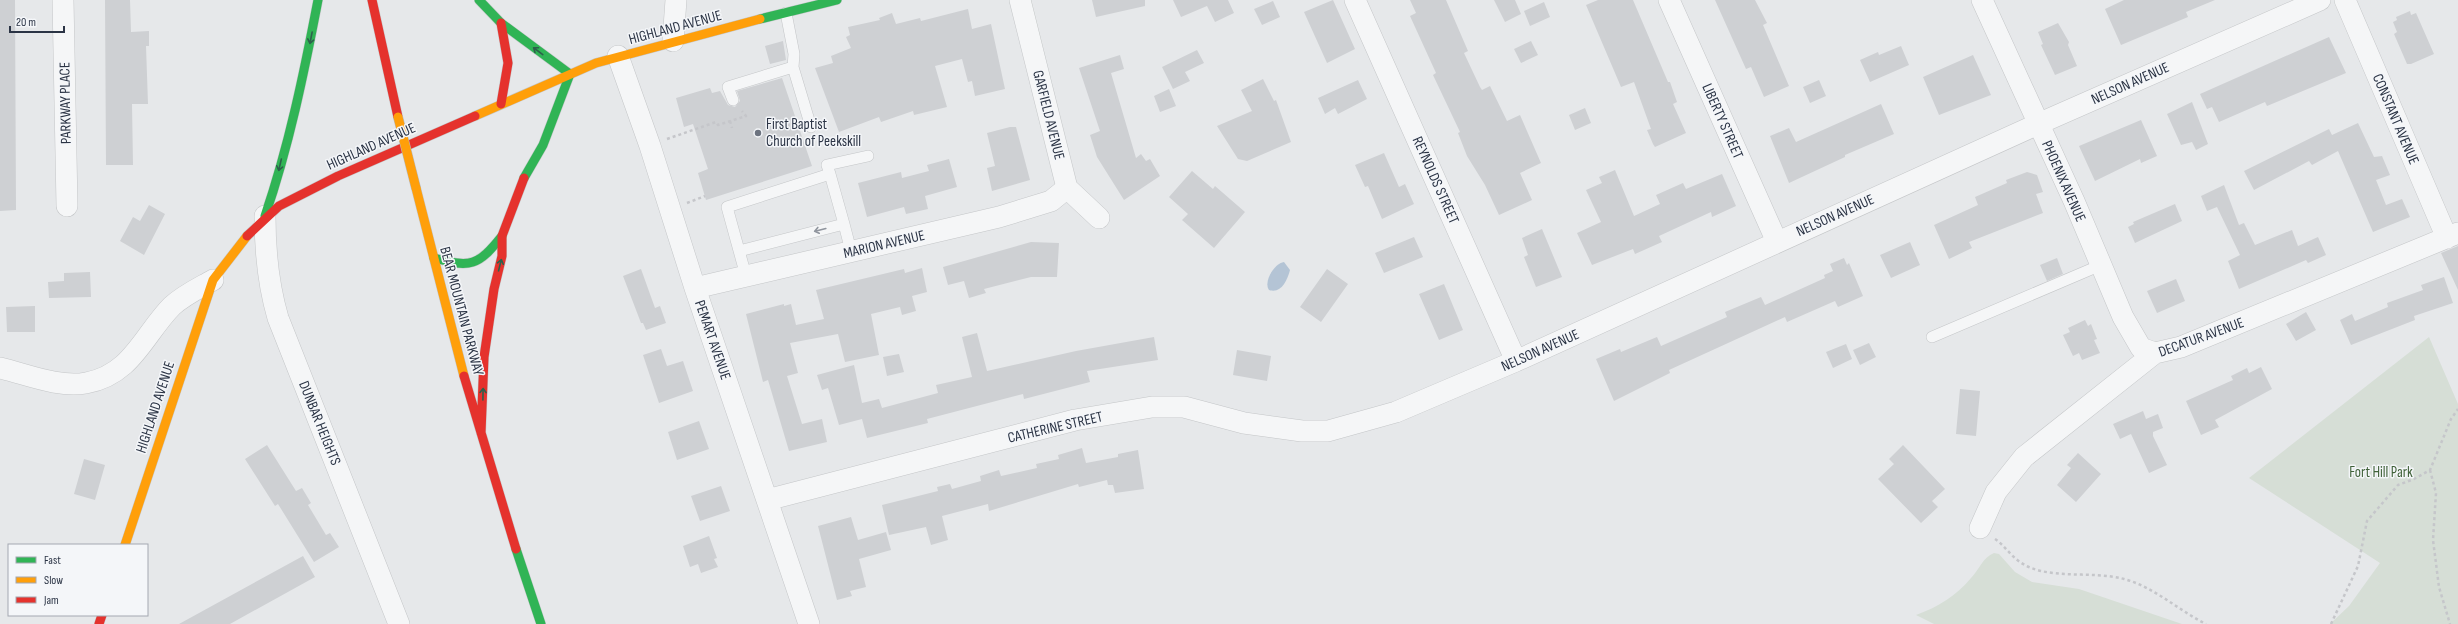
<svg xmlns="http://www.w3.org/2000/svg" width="2458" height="624" viewBox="0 0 2458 624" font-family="'Sofia Sans Condensed',sans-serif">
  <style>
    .green { fill: #d6ded6 }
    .water { fill: #b4c4d5 }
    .building { fill: #ced0d3 }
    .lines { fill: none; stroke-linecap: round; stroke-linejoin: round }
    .lane-casing { stroke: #c4c6c8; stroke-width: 12 }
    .street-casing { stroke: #c4c6c8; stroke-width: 22 }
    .fast-casing { stroke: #c4c6c8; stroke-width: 10 }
    .slow-casing { stroke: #c4c6c8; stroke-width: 10 }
    .jam-casing { stroke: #c4c6c8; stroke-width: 10 }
    .path { stroke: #c5c6ca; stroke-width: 2.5; stroke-dasharray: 3 3; stroke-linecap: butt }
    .lane { stroke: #f5f6f7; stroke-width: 11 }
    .street { stroke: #f5f6f7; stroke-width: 21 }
    .fast { stroke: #30b455; stroke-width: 9 }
    .slow { stroke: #ff9f0a; stroke-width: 9 }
    .jam { stroke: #e5322d; stroke-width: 9 }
    .slow-bridge-casing { stroke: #b8bbbf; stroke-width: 10; stroke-linecap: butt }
    .slow-bridge { stroke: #ff9f0a; stroke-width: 9 }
    .oneway { stroke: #2d614b }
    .oneway2 { stroke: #90959e }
    .poi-dot { fill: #6c737f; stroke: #f4f6f9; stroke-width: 1.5 }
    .labels { text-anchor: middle; stroke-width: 3; stroke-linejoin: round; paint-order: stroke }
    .street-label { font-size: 15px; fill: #2b3445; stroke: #f4f6f9 }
    .poi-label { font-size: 15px; fill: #2b3445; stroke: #f4f6f9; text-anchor: start }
    .park-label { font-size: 15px; fill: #3f6138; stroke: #f4f6f9 }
  </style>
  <rect width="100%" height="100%" fill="#e6e8ea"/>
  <!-- green -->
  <path class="green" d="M2429,337L2458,404V624H2330L2349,606L2380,563L2249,478Z
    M1994,553L1999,554L2015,572L2032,582L2079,589L2182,624H1934L1916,615C1938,607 1956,596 1971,578C1979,570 1983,557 1994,553Z"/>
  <!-- water -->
  <path class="water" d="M1284,262L1290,270C1287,281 1281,294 1269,290C1263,281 1275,263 1284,262Z"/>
  <!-- building -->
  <path class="building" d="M0,0H15L16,210L0,211Z
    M105,0H130L131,32L149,31V46H146L148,104H132L133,165H106Z
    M1092,0H1145V6L1096,17Z
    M1173,0H1228L1234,13L1215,22L1207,6L1181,17Z
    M1333,0L1355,49L1327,63L1304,12Z
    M1410,0H1446L1468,51L1464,53L1480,87L1482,90L1490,86L1507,121L1520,115L1541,163L1520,173L1532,200L1499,215L1485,185L1467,156L1458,133L1460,132L1433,75L1436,73L1410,16L1416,13Z
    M1494,0H1515L1521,14L1505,22Z
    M1598,0H1633L1668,82H1670L1677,102L1673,104L1686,133L1655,147L1653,144L1647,130L1651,129L1634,82L1621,87L1586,5Z
    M1715,0H1755L1767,23L1763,25L1789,86L1764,97L1751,67L1746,69Z
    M2124,0H2215L2186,12L2188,17L2121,45L2105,9Z
    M1273,1L1280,17L1262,25L1254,9Z
    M1544,2L1550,17L1530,26L1524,11Z
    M968,9L972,29L991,24L1005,89L975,96L972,81L968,82L962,59L935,66L947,107L914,115L913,111L881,122L879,117L839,132L815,68L833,63L831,56L851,48L846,37L850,35L848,27L880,20L879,18L892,13L896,24L920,18L921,21Z
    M2410,11L2411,15L2416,13L2434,54L2411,64H2407L2394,34L2397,32L2393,22L2397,20L2396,17Z
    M2058,23L2069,42L2068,45L2077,66L2055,75L2041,45L2043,44L2038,32Z
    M2329,37L2346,73L2267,106L2265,102L2219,122L2212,107L2207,109L2200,94Z
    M783,41L786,60L770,64L765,46Z
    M1531,41L1538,55L1521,63L1514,49Z
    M1901,46L1909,65L1870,82L1860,60L1878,52L1879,55Z
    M1197,50L1204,63L1185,72L1190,81L1173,89L1162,67Z
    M1120,55L1124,69L1111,73L1136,158L1141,154L1146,161L1150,159L1160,176L1124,200L1097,157L1090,135L1100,131L1079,68Z
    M1973,55L1991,95L1939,115L1923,77Z
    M782,78L812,166L706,200L698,173L708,169L693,124L684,127L676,98L710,88L712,93L720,91L728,105L735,107L740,101L737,91Z
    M1263,79L1274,101L1276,100L1291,142L1247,161L1238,159L1217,126L1252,111L1241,90Z
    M1358,80L1367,99L1338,114L1335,108L1325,114L1318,98Z
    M1819,80L1826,96L1810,103L1803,87Z
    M1169,89L1176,106L1160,112L1154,96Z
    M2192,102L2208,144L2196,150L2192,142L2181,145L2167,114Z
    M1881,104L1894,134L1845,155V157L1789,183L1770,136L1789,128L1796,142Z
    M1585,108L1591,123L1575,130L1569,115Z
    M2141,120L2157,156L2141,163L2140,159L2095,181L2079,146Z
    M2358,123L2374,157L2382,156L2390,175L2376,180L2386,205L2402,199L2410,217L2373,232L2338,151L2312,165L2309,161L2254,190L2244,171L2329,129L2332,135Z
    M1010,127H1016L1030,180L992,191L987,168L995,166L987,133Z
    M1384,153L1399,187L1405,184L1414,204L1382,219L1368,186L1365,187L1355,165Z
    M949,159L957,187L925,196L928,209L906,214L904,207L867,217L858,183L901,172L902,178L929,171L927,165Z
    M1615,170L1634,216L1660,204L1656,195L1683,183L1686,189L1722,174L1736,206L1712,217L1711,212L1659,236L1662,242L1635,254L1633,249L1592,265L1577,233L1601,222L1586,190L1602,183L1599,177Z
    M1192,171L1213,189L1215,186L1245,212L1214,248L1182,220L1188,214L1169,197Z
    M2027,172L2037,175L2043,192L2036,194L2043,213L1969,242L1972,248L1949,259L1934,225L1978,205L1975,197L2007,183L2006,180Z
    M2224,185L2239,225L2244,223L2255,245L2292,230L2298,246L2318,237L2326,255L2308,263L2306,260L2239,289L2228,261L2240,255L2217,207L2207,211L2201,196Z
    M2175,204L2182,221L2135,243L2128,227L2134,224L2133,222Z
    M149,205L165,214L144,255L120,241L133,217L140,221Z
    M1542,229L1562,277L1536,287L1524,257L1528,255L1522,238Z
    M1414,237L1423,257L1384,273L1375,253Z
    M1031,242L1059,243L1057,277H1031L984,289L986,293L969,298L964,281L948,285L943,267Z
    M1910,242L1920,265L1891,278L1880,255Z
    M2458,246V290L2441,253Z
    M1844,258L1847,265L1849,263L1863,296L1838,307L1835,301L1787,322L1785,317L1669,370L1670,373L1614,401L1596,359L1620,349L1621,352L1657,337L1661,346L1727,317L1725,312L1761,297L1765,305L1825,278L1824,275L1833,271L1830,264Z
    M2057,258L2063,274L2047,281L2040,265Z
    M922,268L927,292L912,296L916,311L902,315L900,307L871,314L879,355L845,362L838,334L790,343L798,373L787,376L802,424L822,419L827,442L789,451L768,380L763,382L746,314L784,304V306L791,304L796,325L824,319L816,290L904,269L905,273Z
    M641,269L655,308L660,306L666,323L646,330L643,323H641L623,276Z
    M1327,269L1348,284L1321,322L1300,307Z
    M90,272L91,297L49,298L48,282L64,281V273Z
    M2444,277L2453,303L2414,316L2415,320L2351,345L2340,320L2352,314L2355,321L2388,307L2387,303L2423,290L2421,285Z
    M2176,279L2185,301L2157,313L2147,291Z
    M1444,284L1463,330L1439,340L1419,294Z
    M35,306V332H7L6,307Z
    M2306,312L2316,330L2296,341L2286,324Z
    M2085,320L2088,326L2091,324L2097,339L2094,340L2100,353L2082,360L2079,353L2073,356L2063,335L2070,332L2068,328Z
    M977,333L987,371L1076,351L1154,337L1158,360L1087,371L1090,382L1024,399L1023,394L927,419L928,423L867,438L862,419L839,425L828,388L822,390L817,375L854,365L862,403L879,399L882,408L938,393L936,385L972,377L962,337Z
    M1869,343L1876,357L1860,365L1853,350Z
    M1846,344L1852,359L1833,368L1826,352Z
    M661,349L667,366L683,361L693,391L659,403L643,355Z
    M1237,350L1271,356L1267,381L1233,375Z
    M899,354L904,372L887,376L883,357Z
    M2261,367L2272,389L2215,420L2219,427L2201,435L2186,401L2233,380L2231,376L2247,368L2249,373Z
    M1960,389L1980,391L1976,436L1956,434Z
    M2143,411L2146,419L2158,414L2163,428L2153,432V436L2167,465L2149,473L2131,434L2120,439L2113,424Z
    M699,421L709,449L677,460L668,432Z
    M267,445L296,491L302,488L311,503L308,505L326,535L330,533L339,547L314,562L278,504L275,506L245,459Z
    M1903,445L1945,489L1932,501L1938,507L1921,523L1878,479L1894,464L1889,459Z
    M1082,448L1086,463L1118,457V454L1138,450L1144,489L1115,493L1113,485H1108L1107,480L1079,487L1078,484L989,511L988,504L942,516L948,540L931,545L926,527L889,535L882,505L938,491L937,487L950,484L952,489L981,481L980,476L999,470L1001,476L1037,468L1036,464L1059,459L1058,455Z
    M2078,453L2101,474L2076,502L2057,485L2071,468L2067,465Z
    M84,459L105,465L95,500L74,494Z
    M721,486L730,511L700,521L691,496Z
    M851,517L858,540L886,532L891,550L859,559L866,587L850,591L852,596L837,600L818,526Z
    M709,536L717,558L714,559L718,567L701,573L698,564L690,567L683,546Z
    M303,556L315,577L230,624H179Z"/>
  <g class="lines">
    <defs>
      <path id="lane" d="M786,13L794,54L793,67L811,127
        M733,100L728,87L793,67
        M830,174L827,165L868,156
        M739,251L844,224L851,251
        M746,276L727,207L830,174L844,224
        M1932,337L2101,265"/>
      <path id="street" d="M63,0L67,206
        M1020,0L1067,188L1099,218
        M1355,0L1516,361
        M1669,0L1777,242
        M1982,0L2074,201L2123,317L2141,348L2155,353
        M2345,0L2447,238
        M673,41L676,0
        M618,56L650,146L695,288L809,624
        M265,216C265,252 268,284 278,318L399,624
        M695,288L999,217L1051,201L1067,188
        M0,368C26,374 59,388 86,383C132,375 144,334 172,306C184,295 199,288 213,280
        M767,500L1075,420L1152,407H1184L1244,423L1302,431H1328L1396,412L1516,361L2038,124L2320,0
        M1980,528L1996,492L2024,457L2155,353L2181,347L2458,233"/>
      <path id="fast" d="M479,0L501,23L570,74L543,145L524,178
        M760,19L837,0
        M265,216C289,146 304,73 318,0
        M434,258C471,268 478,266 502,236
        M516,549L541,624"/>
      <path id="slow" d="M475,116L596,63L760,19
        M416,188L464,376
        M125,545L213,280L247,236"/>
      <path id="jam" d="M372,0L398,117
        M501,23L508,63L501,104
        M247,236L279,206L338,176L475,116
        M464,376L516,549
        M481,433L484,357L494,289L502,256V236L524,178
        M99,624L102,615"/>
    </defs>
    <!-- lane casing -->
    <use href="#lane" class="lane-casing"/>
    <!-- street casing -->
    <use href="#street" class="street-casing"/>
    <!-- fast casing -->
    <use href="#fast" class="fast-casing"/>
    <!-- slow casing -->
    <use href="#slow" class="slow-casing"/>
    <!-- jam casing -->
    <use href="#jam" class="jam-casing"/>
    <!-- path -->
    <path class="path" d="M730,121L732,128
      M667,139L716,122L718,125L746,116L742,111
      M687,203L705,196
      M2430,470L2436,493L2433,540L2439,587L2450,624
      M1995,539C2004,545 2010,555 2020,562C2047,581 2091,570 2124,579C2154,587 2178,610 2206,624
      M2331,624L2358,566L2367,521L2398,485L2414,479L2430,470L2451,419L2458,409"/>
    <!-- lane -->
    <use href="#lane" class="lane"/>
    <!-- street -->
    <use href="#street" class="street"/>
    <!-- fast -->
    <use href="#fast" class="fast"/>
    <!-- slow -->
    <use href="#slow" class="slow"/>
    <!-- jam -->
    <use href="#jam" class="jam"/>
    <defs>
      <path id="slow-bridge" d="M398,117L416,188"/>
    </defs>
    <!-- slow-bridge casing -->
    <use href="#slow-bridge" class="slow-bridge-casing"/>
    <!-- slow-bridge -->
    <use href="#slow-bridge" class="slow-bridge"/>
  </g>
  <!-- one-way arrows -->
  <defs><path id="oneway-shaft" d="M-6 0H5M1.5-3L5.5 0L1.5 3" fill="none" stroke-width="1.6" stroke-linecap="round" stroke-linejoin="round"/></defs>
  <g class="oneway">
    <use href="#oneway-shaft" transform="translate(311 38) rotate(101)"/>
    <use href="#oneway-shaft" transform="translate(538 51) rotate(-143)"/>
    <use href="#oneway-shaft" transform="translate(280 165) rotate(103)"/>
    <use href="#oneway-shaft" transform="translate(500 265) rotate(-76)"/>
    <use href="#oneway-shaft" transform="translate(483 394) rotate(-89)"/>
  </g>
  <use class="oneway2" href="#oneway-shaft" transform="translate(820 230) rotate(166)"/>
  <!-- markers -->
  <circle class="poi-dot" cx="758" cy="133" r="4"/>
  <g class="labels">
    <!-- street labels -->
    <g class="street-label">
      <text transform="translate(675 27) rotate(-15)" y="5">HIGHLAND AVENUE</text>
      <text transform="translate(2130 83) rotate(-24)" y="5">NELSON AVENUE</text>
      <text transform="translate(65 103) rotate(-91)" y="5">PARKWAY PLACE</text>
      <text transform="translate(1049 115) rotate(76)" y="5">GARFIELD AVENUE</text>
      <text transform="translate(2396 119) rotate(67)" y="5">CONSTANT AVENUE</text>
      <text transform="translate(1723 121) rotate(66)" y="5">LIBERTY STREET</text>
      <text transform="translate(371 146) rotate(-24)" y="5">HIGHLAND AVENUE</text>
      <text transform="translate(1436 180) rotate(66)" y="5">REYNOLDS STREET</text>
      <text transform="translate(2064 181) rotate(66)" y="5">PHOENIX AVENUE</text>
      <text transform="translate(1835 215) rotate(-24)" y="5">NELSON AVENUE</text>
      <text transform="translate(884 244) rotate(-13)" y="5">MARION AVENUE</text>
      <text transform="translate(462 311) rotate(75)" y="5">BEAR MOUNTAIN PARKWAY</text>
      <text transform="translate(2201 337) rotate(-20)" y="5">DECATUR AVENUE</text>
      <text transform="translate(713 340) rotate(71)" y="5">PEMART AVENUE</text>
      <text transform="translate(1540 350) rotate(-24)" y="5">NELSON AVENUE</text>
      <text transform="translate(155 407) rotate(-72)" y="5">HIGHLAND AVENUE</text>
      <text transform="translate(320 423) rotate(68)" y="5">DUNBAR HEIGHTS</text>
      <text transform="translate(1055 427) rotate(-13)" y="5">CATHERINE STREET</text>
    </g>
    <!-- poi labels -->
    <g class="poi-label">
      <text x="766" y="129">First Baptist<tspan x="766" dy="17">Church of Peekskill</tspan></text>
    </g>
    <!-- park labels -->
    <g class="park-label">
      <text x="2381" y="477">Fort Hill Park</text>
    </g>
  </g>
  <!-- legend -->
  <rect x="8" y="544" width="140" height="72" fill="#f4f6f9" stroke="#a4a8b1"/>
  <rect x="16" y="557" width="20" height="6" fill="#30b455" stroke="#a4a8b1"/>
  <text x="44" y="564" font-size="12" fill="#2b3445">Fast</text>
  <rect x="16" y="577" width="20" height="6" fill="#ff9f0a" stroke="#a4a8b1"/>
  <text x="44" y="584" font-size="12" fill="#2b3445">Slow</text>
  <rect x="16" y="597" width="20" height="6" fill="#e5322d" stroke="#a4a8b1"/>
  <text x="44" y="604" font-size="12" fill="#2b3445">Jam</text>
  <!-- scale -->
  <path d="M10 26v6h54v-6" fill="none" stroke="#2b3445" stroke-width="2"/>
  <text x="16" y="26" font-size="12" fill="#2b3445" stroke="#f4f6f9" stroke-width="3" paint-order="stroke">20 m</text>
</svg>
